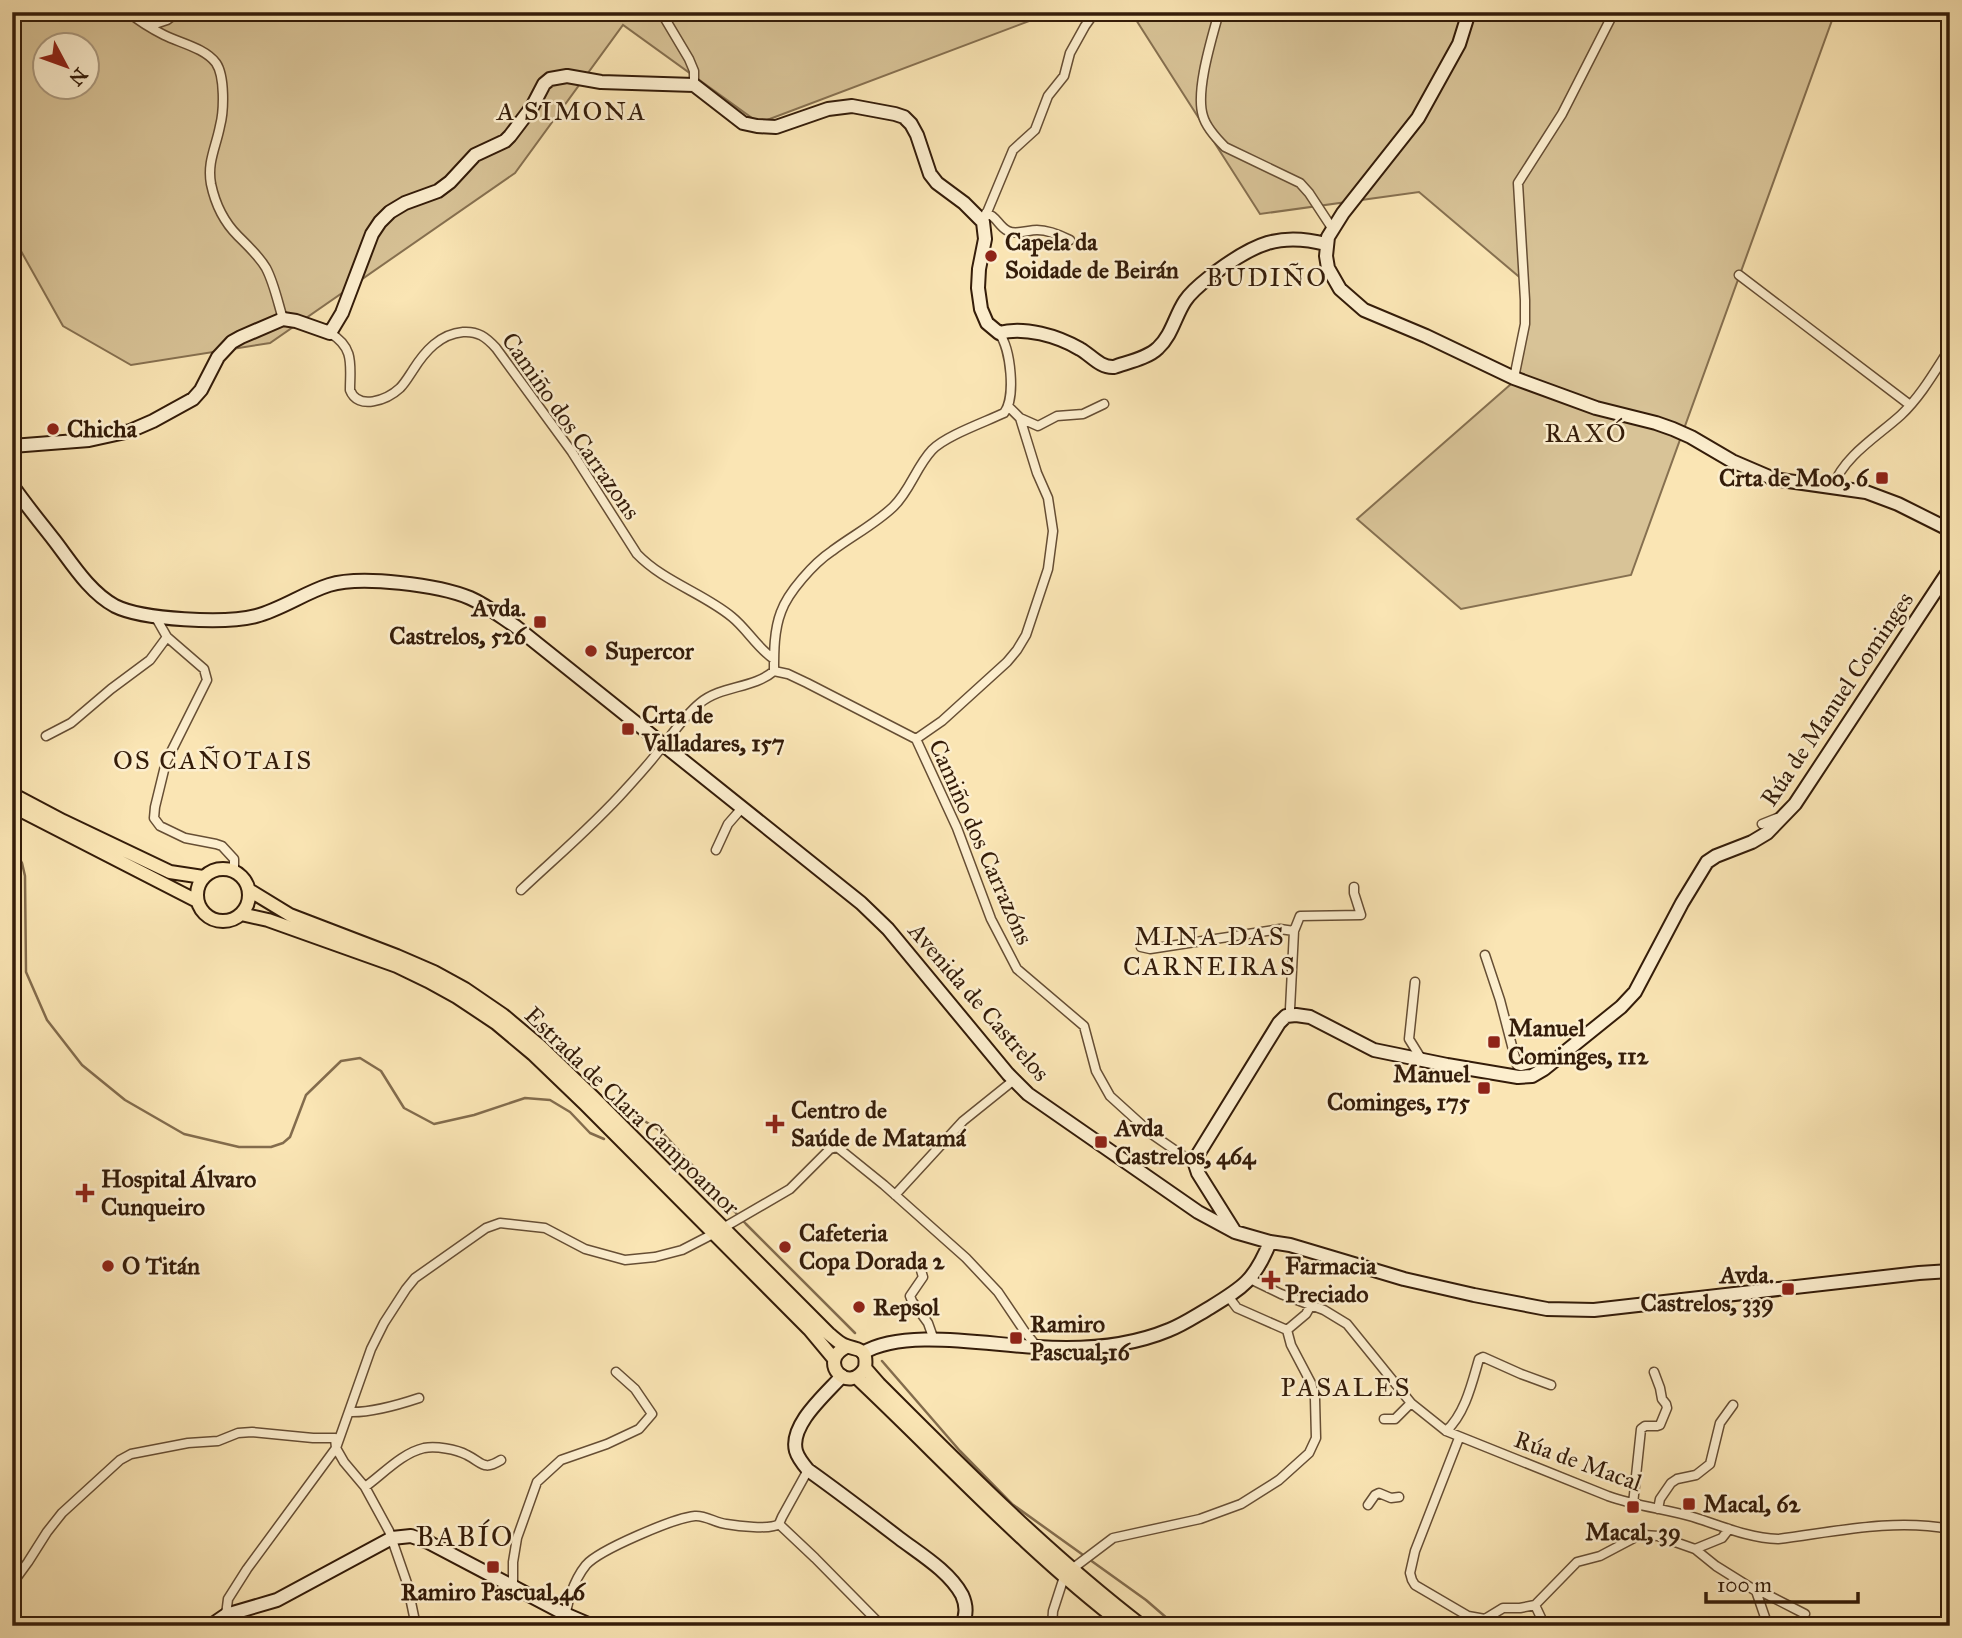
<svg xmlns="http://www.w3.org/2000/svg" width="1962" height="1638" viewBox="0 0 1962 1638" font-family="'IM FELL Great Primer',serif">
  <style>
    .green { fill: #d8c397; stroke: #867050; stroke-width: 2; fill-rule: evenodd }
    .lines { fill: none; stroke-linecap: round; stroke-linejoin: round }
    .stream { stroke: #836c4d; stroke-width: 2.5 }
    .street-casing { stroke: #664e34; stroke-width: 11 }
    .secondary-casing { stroke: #341c09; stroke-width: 16 }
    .primary-casing { stroke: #341c09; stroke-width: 16 }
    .street { stroke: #fceece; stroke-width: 8 }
    .secondary { stroke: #fceece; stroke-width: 12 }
    .primary { stroke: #fae5b4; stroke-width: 12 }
    .poi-dot { fill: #8f2418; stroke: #fceece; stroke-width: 2.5 }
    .labels { text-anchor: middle; stroke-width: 5; stroke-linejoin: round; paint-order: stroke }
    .poi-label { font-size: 24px; font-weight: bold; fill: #341c09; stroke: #fceece; text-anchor: start }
    .street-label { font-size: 24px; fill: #341c09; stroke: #fceece }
    .neighbourhood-label { font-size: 26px; letter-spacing: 2px; fill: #341c09; stroke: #fceece }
    .quarter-label { font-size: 28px; letter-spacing: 2px; fill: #341c09; stroke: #fceece }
  </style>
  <rect width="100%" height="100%" fill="#fae5b4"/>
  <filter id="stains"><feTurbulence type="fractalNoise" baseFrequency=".00286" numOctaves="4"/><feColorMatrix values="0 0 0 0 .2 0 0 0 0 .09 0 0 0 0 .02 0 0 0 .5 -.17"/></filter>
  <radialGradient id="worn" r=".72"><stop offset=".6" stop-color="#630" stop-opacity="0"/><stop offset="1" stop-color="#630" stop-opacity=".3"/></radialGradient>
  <!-- green -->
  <path class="green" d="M12,12H1053L759,123L623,25L515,173L270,343L131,365L63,326L12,235ZM46,46H88V88H46Z
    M1131,12H1835L1631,575L1461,609L1357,519L1519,377L1524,281L1419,192L1260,214Z"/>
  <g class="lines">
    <!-- stream -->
    <path class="stream" d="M12,845L22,863L25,876L26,972L47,1020L82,1065L125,1100L184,1134L239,1147H271L283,1143L290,1137L306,1095L341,1061L360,1058L381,1071L404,1108L434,1124L474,1115L525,1098L550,1100L570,1112L590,1133L604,1139
      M624,1116L635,1115L662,1132L746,1224L855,1333
      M882,1361L960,1451L1012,1504L1146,1600L1176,1626"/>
    <defs>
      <path id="street" d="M128,12C139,21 152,29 164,35C180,43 205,48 216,63C225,76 224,111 220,126C216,147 207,162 211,184C215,203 224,222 238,236C248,246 259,256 266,268C274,283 278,303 283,319
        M661,12L689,59L694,71V85
        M1219,12C1212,38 1195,91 1203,116C1206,127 1217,139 1225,147L1300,183L1309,193L1332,228
        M149,26L167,20L178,12
        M986,213C997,216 998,226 1008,231C1016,235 1028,230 1037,230C1048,230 1060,235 1070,240
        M983,222L1013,150L1035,130L1048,96L1064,76L1070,53L1085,26L1095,12
        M1739,275L1910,405
        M330,333C355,348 350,365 350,390C358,411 387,400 400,388C405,383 409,376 413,370C425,351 440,334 463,332C478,331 486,337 496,348L572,452L637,554C664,582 703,593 732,617C747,629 758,649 774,659
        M1514,378L1525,324V300L1518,183L1562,114L1614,12
        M1020,418L1038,426L1057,416L1083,414L1104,404
        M1833,486C1845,455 1878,436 1901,415C1921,396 1935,371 1950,348
        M155,616L167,637L204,669L207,680L166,762L155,807L154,818L160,826L185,838L216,844L222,846L234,859V871
        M774,671L788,674L807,683L916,739L957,828L991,919L1017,969L1084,1026L1096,1071L1110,1096L1153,1135L1195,1164
        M46,736L71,723L111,689L150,660L167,637
        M916,739L942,721L1007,662L1017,650L1026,635L1048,569L1053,531L1048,498L1037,473L1020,418L1009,407
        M1762,824L1777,818L1779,819
        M716,850L728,824L742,808
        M521,890C556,857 594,825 626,789C637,777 648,765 658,752C672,735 683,717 700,703C722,685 753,689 774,671C774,652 774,630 781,612C788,592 814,563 832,551C852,536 875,524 893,507C910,491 916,467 932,450C945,436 985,422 1004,413C1016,398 1011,349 999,333
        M1141,947L1150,949L1280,929L1294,931
        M1485,955L1500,1000L1517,1065L1521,1066L1546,1060L1550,1064
        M1415,982L1409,1039L1422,1060
        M1291,1016L1290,1009L1294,931L1300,916L1361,915L1354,893V887
        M895,1195L963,1121L1014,1080
        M723,1228L790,1189L830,1149L837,1147L884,1185L966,1258L998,1292L1025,1332L1038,1348
        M920,1267L923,1277L910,1296L912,1301L928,1323L934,1340
        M1250,1279L1281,1294L1324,1310L1347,1324L1411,1403L1446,1431L1608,1496C1636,1506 1665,1509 1693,1517C1722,1526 1748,1538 1778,1539C1834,1532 1893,1518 1950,1529
        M1287,1330L1306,1314L1311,1305
        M349,1412C371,1413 398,1405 419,1398
        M1384,1419H1395L1411,1403
        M1446,1431C1465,1414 1472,1383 1479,1359L1483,1357L1521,1374L1551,1385
        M1459,1438L1415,1551L1410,1573L1412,1580L1415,1585L1468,1616L1485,1619L1503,1608H1520L1535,1605
        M808,1470L782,1517L779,1524L815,1558L882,1626
        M365,1487C383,1474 402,1453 424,1448C436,1446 456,1449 467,1455C483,1463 483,1471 501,1460
        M1633,1504L1641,1429L1645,1426H1657L1660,1425L1667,1408L1666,1404L1662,1399L1660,1388L1654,1372
        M1368,1505L1375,1495L1379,1493L1391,1498L1399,1497
        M1658,1509L1660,1499L1671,1483L1677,1479L1696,1475L1710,1464L1720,1423L1733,1405
        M1695,1549L1722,1538L1729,1529
        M1072,1569L1113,1538L1200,1519L1241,1504L1279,1480L1309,1453L1316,1438L1315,1399L1311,1383L1291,1345L1287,1330L1237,1308L1228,1296
        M12,1584L28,1562L47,1532L62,1513L120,1460L131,1454L188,1443L218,1441L238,1433L252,1432L313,1438H335L336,1448L344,1462L365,1487L389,1531L407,1583L416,1626
        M513,1586V1562L517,1538L537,1482L561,1460L607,1444L639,1429L652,1414L635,1389L616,1372
        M1756,1591L1768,1626
        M226,1615L228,1599L247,1569L336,1448L371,1349L384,1323L406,1289L415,1278L486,1228L500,1223L545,1228L585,1249L625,1260L655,1257L682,1250L713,1234
        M12,1623L23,1626
        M564,1626C566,1605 573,1581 586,1565C599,1550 674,1518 695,1516C705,1515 716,1523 726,1524C737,1526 771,1530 779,1524
        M1052,1626L1053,1611L1064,1577
        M1547,1626L1542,1620L1535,1605L1577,1562L1600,1556L1636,1537L1644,1535L1658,1536L1695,1549L1716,1566L1756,1591L1764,1593L1805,1614"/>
      <path id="secondary" d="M1469,12L1459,44L1418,118L1343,213L1328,237L1326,256L1328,268L1340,289L1364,310L1426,336L1514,378L1596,408L1656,423L1673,429L1691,437L1732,461L1774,479L1866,492L1898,504L1950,530
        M12,446L89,440L130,431L153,421L193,399L201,390L218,357L232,342L241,337L283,319L296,321L330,333L342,313L372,234L380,222L390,212L405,203L438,191L450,182L475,155L505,141L510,136L532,107L544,84L550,79L567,76L601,82L694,85L743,123L757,126L776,127L828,109L852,106L895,114L904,117L911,124L917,135L930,174L937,183L964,203L983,222L985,239L979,269L978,288L981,309L987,323L999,333C1024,326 1058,336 1080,349C1091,355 1100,368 1114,367C1128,362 1148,358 1158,348C1172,335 1175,316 1185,301C1193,289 1205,281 1216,272C1254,244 1279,232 1326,244
        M12,485C25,504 40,522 54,540C71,562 89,592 115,606C143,620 225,624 256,616C282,609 304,593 329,585C361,575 439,585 470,598C486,605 500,616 515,626L861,903L888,929L1008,1074L1028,1094L1198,1212L1235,1232L1270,1242L1290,1245L1404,1279L1474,1295L1547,1309L1594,1310L1919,1273L1950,1271
        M1235,1232L1198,1173L1195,1164L1197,1156L1279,1023L1286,1016L1296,1015L1310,1017L1374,1050L1447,1065L1518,1077L1532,1076L1544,1069L1621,1007L1635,992L1682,903L1707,862L1716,856L1752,842L1767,833L1795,804L1950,569
        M863,1353C904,1328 988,1345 1037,1347C1080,1350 1128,1347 1169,1330C1182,1325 1194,1317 1206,1310C1242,1288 1254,1282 1270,1242
        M842,1376C826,1394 789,1425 796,1451C798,1458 803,1464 808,1470C839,1492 869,1515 899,1538C920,1554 949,1571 962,1595C967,1606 967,1616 961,1626
        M210,1626L226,1615L277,1600L392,1538L411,1536L428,1542L565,1614L593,1626"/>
      <path id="primary" d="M12,794L63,821L170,872L203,877
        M12,806L197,901
        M197 895a26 26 0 1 1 52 0a26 26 0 1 1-52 0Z
        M249,890L290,915L397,956L434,972L465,989L503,1015L540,1046L593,1097L829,1334C834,1338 839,1343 844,1345C857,1351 868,1346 865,1368C848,1396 817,1361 846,1347
        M241,914L268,920L397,966L428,981L457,997L496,1023L533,1054L585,1104L809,1329L834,1359
        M865,1368L879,1384C963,1468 1047,1553 1142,1626
        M856,1377C945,1461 1027,1551 1125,1626"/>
    </defs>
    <!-- street casing -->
    <use href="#street" class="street-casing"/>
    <!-- secondary casing -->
    <use href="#secondary" class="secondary-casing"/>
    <!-- primary casing -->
    <use href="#primary" class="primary-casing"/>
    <!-- street -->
    <use href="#street" class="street"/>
    <!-- secondary -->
    <use href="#secondary" class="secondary"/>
    <!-- primary -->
    <use href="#primary" class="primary"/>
  </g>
  <!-- markers -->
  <g class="poi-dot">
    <circle cx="991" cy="256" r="7"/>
    <circle cx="53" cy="429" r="7"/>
    <rect x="1875" y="471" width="14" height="14" rx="3.5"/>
    <rect x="533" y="615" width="14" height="14" rx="3.5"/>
    <circle cx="591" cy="651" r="7"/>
    <rect x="621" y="722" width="14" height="14" rx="3.5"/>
    <rect x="1487" y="1035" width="14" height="14" rx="3.5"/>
    <rect x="1477" y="1081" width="14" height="14" rx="3.5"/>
    <path d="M771.5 1113.5h7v7h7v7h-7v7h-7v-7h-7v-7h7z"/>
    <rect x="1094" y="1135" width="14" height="14" rx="3.5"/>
    <path d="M81.5 1182.5h7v7h7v7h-7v7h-7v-7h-7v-7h7z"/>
    <circle cx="785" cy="1247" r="7"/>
    <circle cx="108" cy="1266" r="7"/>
    <path d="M1267.5 1269.5h7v7h7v7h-7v7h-7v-7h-7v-7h7z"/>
    <rect x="1781" y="1282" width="14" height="14" rx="3.5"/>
    <circle cx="859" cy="1307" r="7"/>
    <rect x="1009" y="1331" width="14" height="14" rx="3.5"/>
    <rect x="1682" y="1497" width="14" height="14" rx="3.5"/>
    <rect x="1626" y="1500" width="14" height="14" rx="3.5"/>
    <rect x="486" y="1560" width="14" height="14" rx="3.5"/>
  </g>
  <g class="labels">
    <!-- poi labels -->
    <g class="poi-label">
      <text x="1005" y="250">Capela da<tspan x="1005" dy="28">Soidade de Beirán</tspan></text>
      <text x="67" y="437">Chicha</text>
      <text x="1868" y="486" text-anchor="end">Crta de Moo, 6</text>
      <text x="526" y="616" text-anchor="end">Avda.<tspan x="526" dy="28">Castrelos, 526</tspan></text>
      <text x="605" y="659">Supercor</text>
      <text x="642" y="723">Crta de<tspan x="642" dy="28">Valladares, 157</tspan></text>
      <text x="1508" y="1036">Manuel<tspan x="1508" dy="28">Cominges, 112</tspan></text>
      <text x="1470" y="1082" text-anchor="end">Manuel<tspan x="1470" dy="28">Cominges, 175</tspan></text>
      <text x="791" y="1118">Centro de<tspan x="791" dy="28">Saúde de Matamá</tspan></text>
      <text x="1115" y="1136">Avda<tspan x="1115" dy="28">Castrelos, 464</tspan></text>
      <text x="101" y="1187">Hospital Álvaro<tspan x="101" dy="28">Cunqueiro</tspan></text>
      <text x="799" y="1241">Cafeteria<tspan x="799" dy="28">Copa Dorada 2</tspan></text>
      <text x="122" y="1274">O Titán</text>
      <text x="1285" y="1274">Farmacia<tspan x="1285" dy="28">Preciado</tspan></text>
      <text x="1774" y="1283" text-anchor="end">Avda.<tspan x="1774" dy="28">Castrelos, 339</tspan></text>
      <text x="873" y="1315">Repsol</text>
      <text x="1030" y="1332">Ramiro<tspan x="1030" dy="28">Pascual,16</tspan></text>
      <text x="1703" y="1512">Macal, 62</text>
      <text x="1633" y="1540" text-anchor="middle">Macal, 39</text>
      <text x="493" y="1600" text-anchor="middle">Ramiro Pascual,46</text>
    </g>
    <!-- street labels -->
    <g class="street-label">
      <text transform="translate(571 426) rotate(55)" y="8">Camiño dos Carrazons</text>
      <text transform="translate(1837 699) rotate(-56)" y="8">Rúa de Manuel Cominges</text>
      <text transform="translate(981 842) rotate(66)" y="8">Camiño dos Carrazóns</text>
      <text transform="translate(979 1002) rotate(49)" y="8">Avenida de Castrelos</text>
      <text transform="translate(632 1111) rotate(44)" y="8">Estrada de Clara Campoamor</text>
      <text transform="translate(1578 1461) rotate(20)" y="8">Rúa de Macal</text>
    </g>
    <!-- neighbourhood labels -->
    <g class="neighbourhood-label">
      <text x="572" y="120">A SIMONA</text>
      <text x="1267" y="286">BUDIÑO</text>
      <text x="1586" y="442">RAXÓ</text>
      <text x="213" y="769">OS CAÑOTAIS</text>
      <text x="1210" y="945">MINA DAS<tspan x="1210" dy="30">CARNEIRAS</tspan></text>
      <text x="1346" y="1396">PASALES</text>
    </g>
    <!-- quarter labels -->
    <g class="quarter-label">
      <text x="465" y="1546">BABÍO</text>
    </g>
  </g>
  <!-- margin -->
  <rect width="1962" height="1638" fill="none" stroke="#fae5b4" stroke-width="42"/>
  <rect x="14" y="14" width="1934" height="1610" fill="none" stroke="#341c09" stroke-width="3.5"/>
  <rect x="21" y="21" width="1920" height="1596" fill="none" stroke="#341c09" stroke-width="2"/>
  <!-- north arrow -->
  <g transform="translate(66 66) rotate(131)"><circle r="33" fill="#fceece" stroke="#ac9a7f" stroke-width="2"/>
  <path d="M0-5L12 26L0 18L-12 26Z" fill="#8f2418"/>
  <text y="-10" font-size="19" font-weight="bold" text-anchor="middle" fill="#341c09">N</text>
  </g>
  <!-- scale -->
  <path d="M1706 1592v10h152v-10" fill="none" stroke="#341c09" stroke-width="3.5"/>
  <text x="1717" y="1592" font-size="21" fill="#341c09" stroke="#fceece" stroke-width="5" paint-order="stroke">100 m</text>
  <rect width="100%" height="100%" filter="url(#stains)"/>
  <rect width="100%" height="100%" fill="url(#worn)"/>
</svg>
